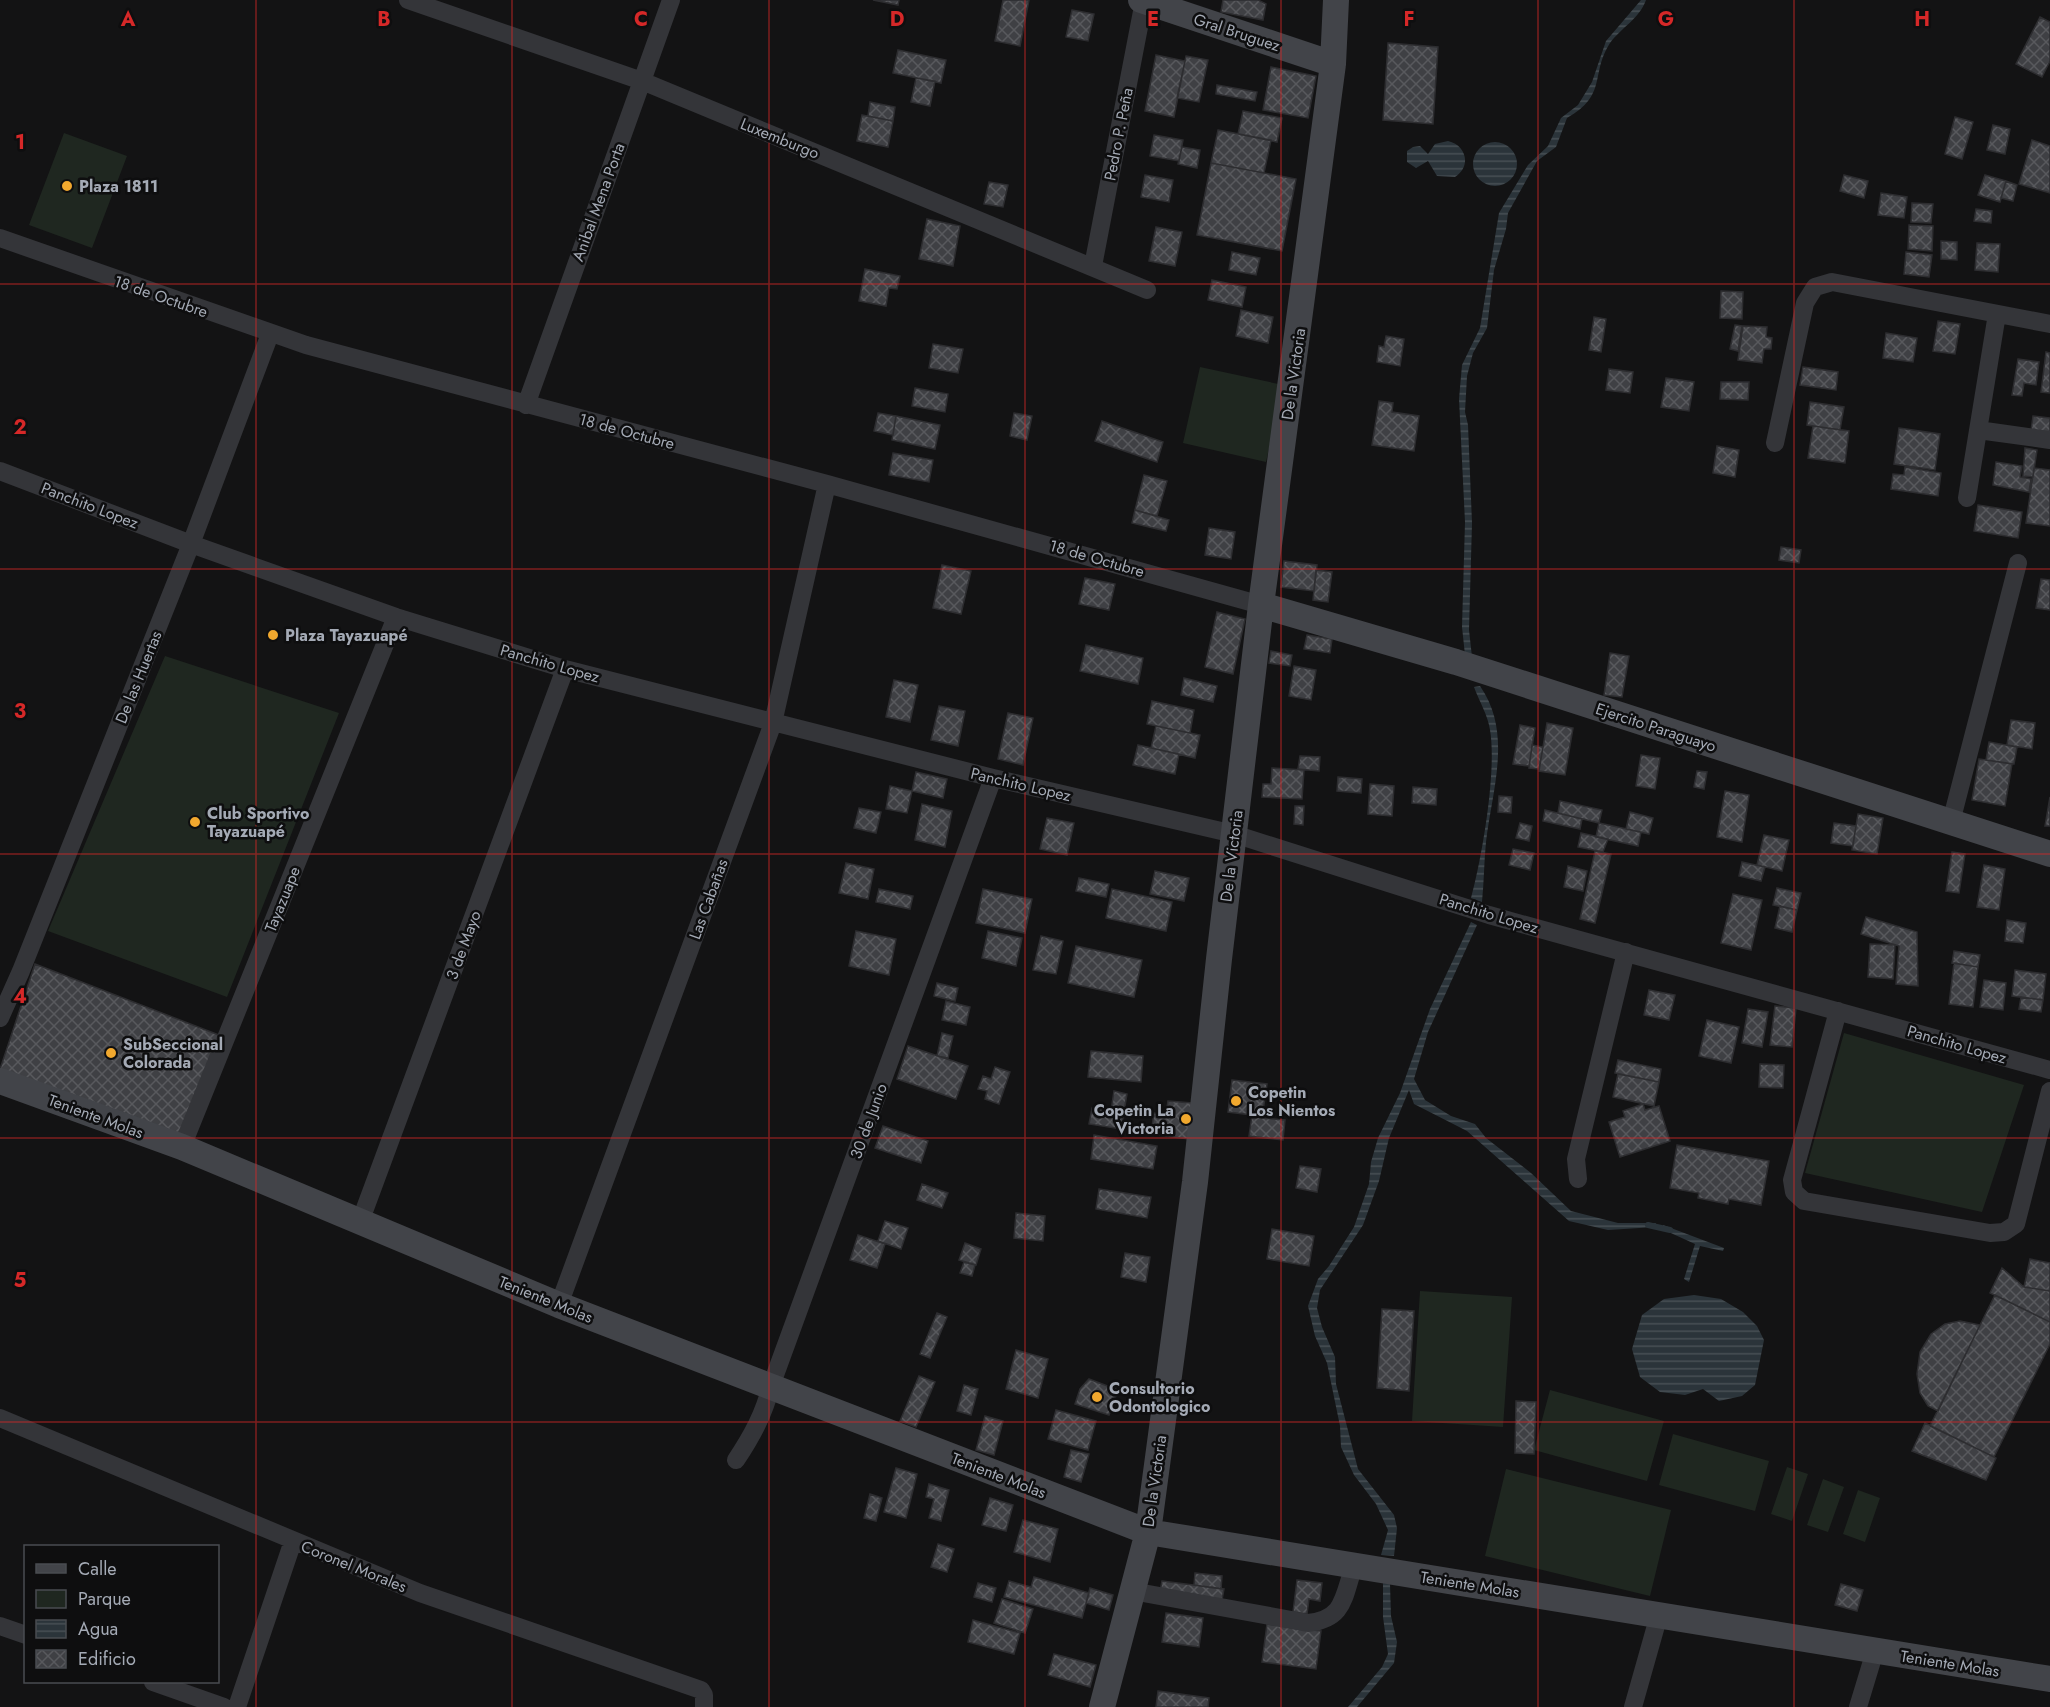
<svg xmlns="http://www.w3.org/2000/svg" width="2050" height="1707" viewBox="0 0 2050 1707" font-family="Jost,sans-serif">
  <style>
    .green { fill: #1f2720 }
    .water { fill: url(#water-rules) }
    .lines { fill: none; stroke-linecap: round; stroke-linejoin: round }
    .stream { stroke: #2b343a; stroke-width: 6 }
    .building { fill: url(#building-cross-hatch); stroke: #2d2d30; stroke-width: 1.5 }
    .street { stroke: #343539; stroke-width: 18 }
    .secondary { stroke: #424449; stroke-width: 26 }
    .grid { fill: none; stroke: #d62828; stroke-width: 1.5; stroke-opacity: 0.55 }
    .poi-dot { fill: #f1a82e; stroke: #0e0e0f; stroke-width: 2 }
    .labels { text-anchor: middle; stroke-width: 5; stroke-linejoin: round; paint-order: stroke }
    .street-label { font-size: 16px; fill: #a4aab5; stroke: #0e0e0f }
    .poi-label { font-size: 16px; font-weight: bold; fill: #a4aab5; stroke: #0e0e0f; text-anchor: start }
    .grid-label { font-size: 20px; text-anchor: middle; font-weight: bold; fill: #d62828; stroke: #0e0e0f; stroke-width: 5; stroke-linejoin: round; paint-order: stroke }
  </style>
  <defs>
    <pattern id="water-rules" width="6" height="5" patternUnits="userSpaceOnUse" patternTransform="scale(1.5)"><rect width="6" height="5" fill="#2b343a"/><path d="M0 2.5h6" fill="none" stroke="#474f54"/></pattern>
    <pattern id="building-cross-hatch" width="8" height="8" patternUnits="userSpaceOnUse" patternTransform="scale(1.5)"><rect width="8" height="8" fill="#3f4044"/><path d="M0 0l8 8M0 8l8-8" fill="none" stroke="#58595d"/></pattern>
  </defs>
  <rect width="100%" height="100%" fill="#131314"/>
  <!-- green -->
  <path class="green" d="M64,133L127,156L92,248L29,225Z
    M1200,367L1283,385L1266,462L1183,443Z
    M165,656L339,713L227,997L48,931Z
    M1844,1033L2024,1085L1982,1212L1805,1173Z
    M1420,1291L1512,1297L1503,1427L1412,1421Z
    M1550,1390L1664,1421L1647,1481L1534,1450Z
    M1673,1434L1769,1461L1755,1511L1659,1485Z
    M1787,1467L1808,1474L1792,1521L1771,1514Z
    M1506,1469L1671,1510L1650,1596L1485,1556Z
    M1823,1479L1844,1487L1828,1532L1807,1525Z
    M1858,1490L1880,1498L1865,1542L1843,1534Z"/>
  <!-- water -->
  <path class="water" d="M1641,0H1646C1639,19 1622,27 1610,43C1590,74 1608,95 1567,118L1556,147L1537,161L1508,213L1506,229L1494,270L1487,328L1473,353L1467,376L1465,412L1468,425L1472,523L1469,630L1472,657L1465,655L1462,627L1465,522L1459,399L1462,365L1480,328L1499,213L1528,165L1548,146L1561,118L1578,105L1592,82L1606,41Z
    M1448,141C1466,145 1472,166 1455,177L1437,176L1428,161L1416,168L1407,162V151L1413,147L1420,146L1428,154L1435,144Z
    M1473 164a22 22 0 1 1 44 0a22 22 0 1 1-44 0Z
    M1480,686C1513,733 1492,790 1486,842C1484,862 1484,882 1482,902L1471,898C1482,858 1497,770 1490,730C1488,715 1479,701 1474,687Z
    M1471,922L1477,925L1428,1032L1414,1079L1425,1100L1451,1116L1475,1124L1486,1138L1531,1173L1571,1211L1618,1223H1656L1655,1227L1608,1230L1569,1221L1467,1131L1414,1104L1409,1090L1389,1138L1379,1181L1363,1225L1320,1290L1317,1308L1322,1327L1335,1357L1336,1384L1358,1469L1394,1515L1397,1528L1394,1556L1381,1555L1388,1530L1376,1504L1354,1475L1341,1447L1340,1426L1327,1363L1315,1336L1308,1306L1318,1279L1329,1266L1354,1227L1369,1184L1371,1162L1378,1138L1400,1093L1430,1009Z
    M1663,1225L1724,1248L1723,1251L1700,1246L1689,1282L1684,1279L1695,1244L1662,1229Z
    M1694,1295L1721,1299L1743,1312L1757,1326L1764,1340L1755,1385L1742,1396L1719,1401L1703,1389L1685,1395L1660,1392L1640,1377L1632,1349L1642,1315L1664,1299Z
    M1383,1583L1390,1584L1391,1616L1397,1642L1394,1663L1357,1707H1348L1382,1667L1388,1654L1383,1617Z"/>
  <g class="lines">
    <!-- stream -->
    <path class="stream" d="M1648,1225L1670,1230"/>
  </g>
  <!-- building -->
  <path class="building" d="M873,0H899L898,5Z
    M1003,0H1029L1020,46L995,41Z
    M1223,0H1258L1266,4L1263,20L1221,12Z
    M1072,10L1094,14L1088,41L1066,37Z
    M2040,17L2050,22V61L2042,77L2016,64Z
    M1388,43L1438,47L1433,124L1383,120Z
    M898,50L946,60L941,83L893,73Z
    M1156,55L1185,61L1174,117L1145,111Z
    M1186,56L1208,60L1199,102L1177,98Z
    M1271,67L1316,76L1308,118L1263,110Z
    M916,78L935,81L930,106L911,102Z
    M1217,85L1257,92L1255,101L1216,94Z
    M870,102L895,107L893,121L868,116Z
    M1243,111L1282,118L1277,142L1238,134Z
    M862,115L893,121L888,147L857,141Z
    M1955,117L1973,122L1962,159L1945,154Z
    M1993,125L2010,129L2005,154L1987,150Z
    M1218,130L1271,140L1264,173L1211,163Z
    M1154,135L1183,140L1179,161L1150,156Z
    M2032,140L2050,146V193L2019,184Z
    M1182,147L1200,150L1197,168L1178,164Z
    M1211,163L1296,179L1282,251L1197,235Z
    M1145,175L1173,180L1169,202L1141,197Z
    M1844,175L1868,181L1864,198L1840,191Z
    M1985,175L2006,181L2000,202L1978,195Z
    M2006,181L2017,185L2013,201L2001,198Z
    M989,182L1008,185L1003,207L984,204Z
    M1881,193L1907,197L1904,218L1878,215Z
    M1912,203L1933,204L1931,223L1911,222Z
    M1976,209L1992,211L1991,223L1974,221Z
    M927,219L960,226L953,266L919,259Z
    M1909,225L1933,226L1932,251L1908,249Z
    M1156,227L1182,232L1175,266L1149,261Z
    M1941,241L1957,242V260L1941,259Z
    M1977,243L2000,244L1998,272L1975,270Z
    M1232,252L1260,258L1256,275L1229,270Z
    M1906,252L1932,255L1929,277L1904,274Z
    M865,269L900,276L897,289L889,288L886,306L859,301Z
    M1212,280L1246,287L1242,307L1208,300Z
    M1721,291L1743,292L1742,319L1720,318Z
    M1241,310L1273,317L1268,343L1236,336Z
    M1594,317L1606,319L1601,352L1589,350Z
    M1938,321L1960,324L1955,354L1933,351Z
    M1735,325L1742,326L1738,351L1730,349Z
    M1743,326L1767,327L1766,337L1772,338L1771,349H1764L1762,363L1738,360Z
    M1886,333L1917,338L1913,362L1883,358Z
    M1386,336L1404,339L1400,366L1377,362L1379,346L1384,347Z
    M933,344L963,349L958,373L929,368Z
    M2046,352L2050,353V393L2041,392Z
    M2018,359L2039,362L2036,385L2024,383L2022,396L2012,395Z
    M1803,367L1838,372L1836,390L1800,385Z
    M1609,369L1633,372L1630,393L1606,390Z
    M1666,378L1694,382L1689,411L1661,407Z
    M1721,382H1749L1748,400L1720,399Z
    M915,388L948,394L945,412L912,406Z
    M1379,401L1393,403L1392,412L1419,416L1414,451L1372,445Z
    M1810,402L1844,407L1840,430L1807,425Z
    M878,413L896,416L893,435L874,431Z
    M1014,413L1032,416L1027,440L1010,436Z
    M896,416L940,425L935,449L892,440Z
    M2033,416L2050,418V432L2031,431Z
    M1102,421L1163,442L1157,462L1095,441Z
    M1813,426L1849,431L1845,463L1808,458Z
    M1899,428L1940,434L1935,470L1894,464Z
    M1717,446L1739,450L1735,477L1713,473Z
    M2025,448L2037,450L2033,477L2023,476Z
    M893,453L933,460L929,482L889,475Z
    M1996,462L2022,466L2020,477L2031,479L2029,492L1993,485Z
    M1905,467L1941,473L1938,496L1891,489L1893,474L1904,475Z
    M2034,468L2050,470V526L2026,523Z
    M1144,475L1167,481L1157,516L1135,510Z
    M1978,505L2022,512L2018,538L1974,531Z
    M1135,510L1169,520L1166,531L1132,523Z
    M1209,528L1235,532L1231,559L1205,555Z
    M1781,547L1801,550L1799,563L1779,560Z
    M1284,561L1317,565L1314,591L1281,587Z
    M942,565L971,571L961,614L933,608Z
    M1316,570L1332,572L1328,602L1313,600Z
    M1085,578L1115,584L1109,610L1079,604Z
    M2041,579L2050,580V610L2036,608Z
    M1217,612L1245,619L1233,674L1205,667Z
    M1307,635L1332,639L1330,653L1304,649Z
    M1086,645L1143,658L1138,684L1080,671Z
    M1271,651L1292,655L1290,666L1269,663Z
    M1610,653L1629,656L1622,697L1604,695Z
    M1294,666L1316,670L1311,700L1289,696Z
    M1184,678L1217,686L1213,702L1181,695Z
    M894,680L918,685L910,722L886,717Z
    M1152,701L1194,710L1190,733L1147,724Z
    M939,706L965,711L958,746L931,740Z
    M1008,713L1033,718L1023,765L998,759Z
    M2011,720L2035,723L2032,749L2007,745Z
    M1547,723L1573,728L1565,775L1539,771Z
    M1520,725L1535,728L1529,766L1513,764Z
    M1156,726L1200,735L1195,758L1151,748Z
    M1989,742L2017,747L2014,764L1986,760Z
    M1138,745L1179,754L1175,774L1133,765Z
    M1532,745L1543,747L1539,769L1529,768Z
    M1641,755L1660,758L1655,789L1636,786Z
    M1300,756L1320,757L1319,771L1298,769Z
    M1979,759L2012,764L2005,806L1972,800Z
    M1272,768L1304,770L1302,799L1262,797L1263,784H1271Z
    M1697,771L1707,772L1704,789L1694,787Z
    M916,772L947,779L943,798L912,791Z
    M1338,777L1362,779L1361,793L1337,791Z
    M1370,784L1394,786L1392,816L1368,814Z
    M890,786L912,791L907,813L886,809Z
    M1413,787L1437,789L1436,805L1412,803Z
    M1725,791L1749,795L1742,842L1717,837Z
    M1499,796L1512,797L1511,813L1498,812Z
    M2050,797V826H2045Z
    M1560,801L1602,810L1599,823L1558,813Z
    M922,804L952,811L945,847L915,840Z
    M1295,806H1304L1303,825L1294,824Z
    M859,808L881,812L876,833L854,828Z
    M1545,810L1582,819L1580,829L1543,821Z
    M1630,812L1653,818L1649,834L1626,829Z
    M1858,814L1883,818L1877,854L1852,850Z
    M1047,818L1074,823L1067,855L1040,849Z
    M1520,823L1532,826L1529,841L1516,838Z
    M1599,823L1641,832L1638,846L1596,837Z
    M1834,823L1856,826L1853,846L1831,843Z
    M1581,833L1608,839L1603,852L1578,847Z
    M1764,835L1789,840L1782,871L1757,865Z
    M1513,849L1534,853L1530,870L1509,865Z
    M1595,851L1611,854L1595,923L1580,919Z
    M1952,852L1965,854L1959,893L1946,891Z
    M1742,862L1765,867L1761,881L1739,876Z
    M846,863L874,869L868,899L839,893Z
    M1984,865L2005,869L1999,910L1977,907Z
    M1568,866L1587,871L1583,891L1564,887Z
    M1155,871L1189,878L1184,901L1150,894Z
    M1079,878L1109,884L1106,897L1076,891Z
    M1777,888L1801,893L1797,910L1773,905Z
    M879,889L913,896L910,909L876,902Z
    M983,889L1032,899L1025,933L976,923Z
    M1112,889L1172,902L1166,931L1106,918Z
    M1733,894L1762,900L1751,950L1721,943Z
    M1780,906L1797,910L1792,932L1775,928Z
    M1866,917L1917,932L1918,986L1896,984L1899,946L1861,934Z
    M2007,920L2026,923L2023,943L2005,941Z
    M856,931L896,939L889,975L849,966Z
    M988,931L1022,938L1016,966L982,958Z
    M1041,936L1063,941L1056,974L1033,970Z
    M1870,944L1895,945L1893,979L1868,977Z
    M1076,946L1142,960L1134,997L1068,983Z
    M1954,951L1980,955L1978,967L1952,963Z
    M1954,963L1978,967L1973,1007L1949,1004Z
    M35,964L224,1037L178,1140L0,1069Z
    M2015,970L2046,974L2043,1000L2012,996Z
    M1984,980L2006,983L2003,1010L1980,1007Z
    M937,983L958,988L955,1001L934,996Z
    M1649,990L1675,995L1669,1020L1644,1015Z
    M2021,997L2043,1000L2041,1012L2019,1009Z
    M946,1001L970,1007L966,1025L942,1020Z
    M1775,1006L1796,1008L1792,1047L1770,1045Z
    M1748,1009L1768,1012L1762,1047L1742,1043Z
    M1707,1020L1739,1027L1731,1063L1699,1056Z
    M942,1033L953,1036L948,1058L937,1056Z
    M908,1046L968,1066L956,1099L897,1079Z
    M1091,1051L1143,1056L1141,1082L1088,1077Z
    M1618,1060L1661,1069L1659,1082L1615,1073Z
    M1760,1064L1784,1065L1783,1088L1759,1087Z
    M995,1067L1010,1072L999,1104L985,1099L987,1091L978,1089L983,1076L991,1079Z
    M1618,1074L1659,1082L1654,1106L1613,1097Z
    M1232,1080L1267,1084L1262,1118L1285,1120L1283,1140L1249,1136L1252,1115L1228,1112Z
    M1114,1091L1127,1094L1121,1129L1089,1124L1092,1108L1111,1111Z
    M1168,1101L1192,1103L1188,1139L1151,1134L1154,1113L1166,1115Z
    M1643,1104L1645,1110L1659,1106L1670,1141L1620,1157L1609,1122L1625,1117L1623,1111Z
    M883,1126L928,1141L921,1163L875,1148Z
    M1094,1135L1157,1146L1153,1169L1091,1159Z
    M1677,1145L1769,1161L1761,1205L1729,1199L1728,1204L1698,1198L1699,1193L1670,1188Z
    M1300,1166L1321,1169L1317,1192L1296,1188Z
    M922,1184L948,1193L942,1208L917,1200Z
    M1099,1189L1151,1197L1147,1218L1096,1209Z
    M1016,1213L1045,1216L1043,1241L1014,1238Z
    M885,1221L908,1228L901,1249L878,1241Z
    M1272,1229L1314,1236L1309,1266L1267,1259Z
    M858,1235L885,1244L877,1268L850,1260Z
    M965,1243L981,1249L976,1265L959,1260Z
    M1125,1253L1150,1257L1146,1282L1121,1277Z
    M2030,1259L2050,1263V1291L2024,1287Z
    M964,1262L975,1265L972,1276L960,1273Z
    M2002,1268L2024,1287L2050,1291V1322L1990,1293Z
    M1995,1295L2050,1322V1344L1994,1457L1930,1426Z
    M1382,1309L1414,1311L1409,1391L1377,1388Z
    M937,1313L947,1317L930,1358L920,1354Z
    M1960,1321L1980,1325L1938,1411L1928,1406L1920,1393L1917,1374L1920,1352L1931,1334L1945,1324Z
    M1016,1350L1048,1359L1038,1398L1006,1389Z
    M919,1376L935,1382L916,1427L900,1421Z
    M1089,1379L1118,1390L1109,1415L1075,1404L1080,1389Z
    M964,1385L978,1389L971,1415L957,1411Z
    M1516,1401L1536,1402L1534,1454L1515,1453Z
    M1056,1410L1096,1421L1088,1450L1048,1439Z
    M985,1416L1003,1421L994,1455L976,1450Z
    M1925,1423L1996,1458L1986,1480L1912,1451Z
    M1071,1450L1089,1454L1081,1482L1064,1477Z
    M896,1468L917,1474L906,1518L884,1512Z
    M929,1484L949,1490L941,1521L929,1518L934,1499L926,1497Z
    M870,1494L882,1498L876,1521L864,1518Z
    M990,1498L1013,1505L1006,1531L982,1525Z
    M1023,1520L1058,1529L1050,1562L1014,1552Z
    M938,1544L954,1549L947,1572L931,1567Z
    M1195,1573L1222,1576L1221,1589L1194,1585Z
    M1034,1577L1089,1593L1082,1618L1004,1597L1009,1581L1031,1587Z
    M1297,1580L1322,1583L1320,1601L1309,1599L1307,1614L1293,1612Z
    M1162,1581L1224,1589L1222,1600L1160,1592Z
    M978,1583L996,1588L992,1602L974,1597Z
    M1841,1584L1863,1590L1857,1611L1835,1605Z
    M1090,1588L1113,1595L1109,1610L1086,1603Z
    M1002,1599L1033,1609L1025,1633L994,1623Z
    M1166,1613L1203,1618L1199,1647L1162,1642Z
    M973,1620L1020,1633L1014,1654L968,1642Z
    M1267,1624L1321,1631L1316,1669L1262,1662Z
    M1054,1654L1096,1665L1090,1687L1048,1675Z
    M1158,1691L1209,1698L1208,1707H1156Z"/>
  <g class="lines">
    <!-- street -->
    <path class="street" d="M408,0L642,81L1147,290
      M0,238L306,345L827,484L1261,605
      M1093,266L1144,1
      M526,405L671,0
      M1978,430L2050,440
      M1775,443L1805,303L1815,287L1832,282L2050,324
      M0,471L191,544L396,617L565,669L993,778L1234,834L1489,915L2050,1070
      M1967,498L1997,314
      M1951,822L2018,563
      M1838,1011L1792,1180L1794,1192L1804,1201L1990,1233L2004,1232L2016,1224L2050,1091
      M0,1018L21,971L191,544L270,334
      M182,1147L396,617
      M1578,1179L1576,1159L1626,952
      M360,1222L565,669
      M559,1305L773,723L827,484
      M0,1418L420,1593L701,1690L704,1695V1707
      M736,1460C752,1436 764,1414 771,1386L993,778
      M1132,1591L1308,1623C1345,1619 1343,1597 1354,1566
      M0,1626L26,1635
      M153,1682L224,1707
      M237,1707L293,1541
      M1633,1707L1659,1615
      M1858,1707L1875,1651"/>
    <!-- secondary -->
    <path class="secondary" d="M1141,0L1333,64
      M1261,605L1456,662L2050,854
      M0,1081L182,1147L559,1305L1148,1532L2050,1679
      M1102,1707L1148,1532L1195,1182L1219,959L1261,605L1333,64L1336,0"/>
  </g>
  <!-- grid -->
  <path class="grid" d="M256,0V1707M512,0V1707M769,0V1707M1025,0V1707M1281,0V1707M1538,0V1707M1794,0V1707M0,284H2050M0,569H2050M0,854H2050M0,1138H2050M0,1422H2050"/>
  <!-- markers -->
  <g class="poi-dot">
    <circle cx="67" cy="186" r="6"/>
    <circle cx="273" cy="635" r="6"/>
    <circle cx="195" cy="822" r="6"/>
    <circle cx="111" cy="1053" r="6"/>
    <circle cx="1236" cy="1101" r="6"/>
    <circle cx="1186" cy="1119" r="6"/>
    <circle cx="1097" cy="1397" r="6"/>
  </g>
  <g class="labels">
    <!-- street labels -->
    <g class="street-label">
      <text transform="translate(1237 32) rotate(18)" y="6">Gral Bruguez</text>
      <text transform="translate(1118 134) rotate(-79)" y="6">Pedro P. Peña</text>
      <text transform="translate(780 138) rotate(22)" y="6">Luxemburgo</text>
      <text transform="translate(598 202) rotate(-70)" y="6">Anibal Mena Porta</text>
      <text transform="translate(161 296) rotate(19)" y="6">18 de Octubre</text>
      <text transform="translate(1293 374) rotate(-82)" y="6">De la Victoria</text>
      <text transform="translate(627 431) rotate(15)" y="6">18 de Octubre</text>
      <text transform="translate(90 505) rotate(21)" y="6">Panchito Lopez</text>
      <text transform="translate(1097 558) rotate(16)" y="6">18 de Octubre</text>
      <text transform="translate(550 663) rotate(16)" y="6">Panchito Lopez</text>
      <text transform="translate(138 677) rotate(-68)" y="6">De las Huertas</text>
      <text transform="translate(1656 727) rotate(18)" y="6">Ejercito Paraguayo</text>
      <text transform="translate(1021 784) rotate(13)" y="6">Panchito Lopez</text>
      <text transform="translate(1231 856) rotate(-83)" y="6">De la Victoria</text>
      <text transform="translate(282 899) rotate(-68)" y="6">Tayazuape</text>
      <text transform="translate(708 899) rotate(-70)" y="6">Las Cabañas</text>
      <text transform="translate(1489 913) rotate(17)" y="6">Panchito Lopez</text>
      <text transform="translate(463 945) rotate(-70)" y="6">3 de Mayo</text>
      <text transform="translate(1957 1044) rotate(16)" y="6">Panchito Lopez</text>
      <text transform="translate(96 1116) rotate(20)" y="6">Teniente Molas</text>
      <text transform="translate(868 1121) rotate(-70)" y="6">30 de Junio</text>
      <text transform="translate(546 1299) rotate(22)" y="6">Teniente Molas</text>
      <text transform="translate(999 1475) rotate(21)" y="6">Teniente Molas</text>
      <text transform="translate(1154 1481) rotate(-82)" y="6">De la Victoria</text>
      <text transform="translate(354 1566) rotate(22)" y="6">Coronel Morales</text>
      <text transform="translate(1470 1584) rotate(9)" y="6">Teniente Molas</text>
      <text transform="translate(1950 1663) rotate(9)" y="6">Teniente Molas</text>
    </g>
    <!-- poi labels -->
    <g class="poi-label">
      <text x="79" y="192">Plaza 1811</text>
      <text x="285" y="641">Plaza Tayazuapé</text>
      <text x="207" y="819">Club Sportivo<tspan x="207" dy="18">Tayazuapé</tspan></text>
      <text x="123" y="1050">SubSeccional<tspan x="123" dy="18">Colorada</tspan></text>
      <text x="1248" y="1098">Copetin<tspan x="1248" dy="18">Los Nientos</tspan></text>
      <text x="1174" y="1116" text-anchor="end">Copetin La<tspan x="1174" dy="18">Victoria</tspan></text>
      <text x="1109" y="1394">Consultorio<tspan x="1109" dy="18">Odontologico</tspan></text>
    </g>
  </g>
  <g class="grid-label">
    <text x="128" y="26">A</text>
    <text x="384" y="26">B</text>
    <text x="641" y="26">C</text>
    <text x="897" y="26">D</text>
    <text x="1153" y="26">E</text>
    <text x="1409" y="26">F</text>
    <text x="1666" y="26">G</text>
    <text x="1922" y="26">H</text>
    <text x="20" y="149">1</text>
    <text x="20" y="434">2</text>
    <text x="20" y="718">3</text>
    <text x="20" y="1003">4</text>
    <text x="20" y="1287">5</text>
  </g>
  <!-- legend -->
  <rect x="24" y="1545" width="195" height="138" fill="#0e0e0f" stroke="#4a4c51" stroke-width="1.5"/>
  <rect x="36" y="1564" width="30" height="9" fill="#424449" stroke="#4a4c51" stroke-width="1.5"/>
  <text x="78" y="1575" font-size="18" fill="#a4aab5">Calle</text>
  <rect x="36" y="1590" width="30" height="18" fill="#1f2720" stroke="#4a4c51" stroke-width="1.5"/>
  <text x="78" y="1605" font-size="18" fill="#a4aab5">Parque</text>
  <rect x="36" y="1620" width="30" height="18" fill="url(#water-rules)" stroke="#4a4c51" stroke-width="1.5"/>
  <text x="78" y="1635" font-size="18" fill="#a4aab5">Agua</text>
  <rect x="36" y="1650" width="30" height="18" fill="url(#building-cross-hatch)" stroke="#4a4c51" stroke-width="1.5"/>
  <text x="78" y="1665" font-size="18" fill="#a4aab5">Edificio</text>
</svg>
